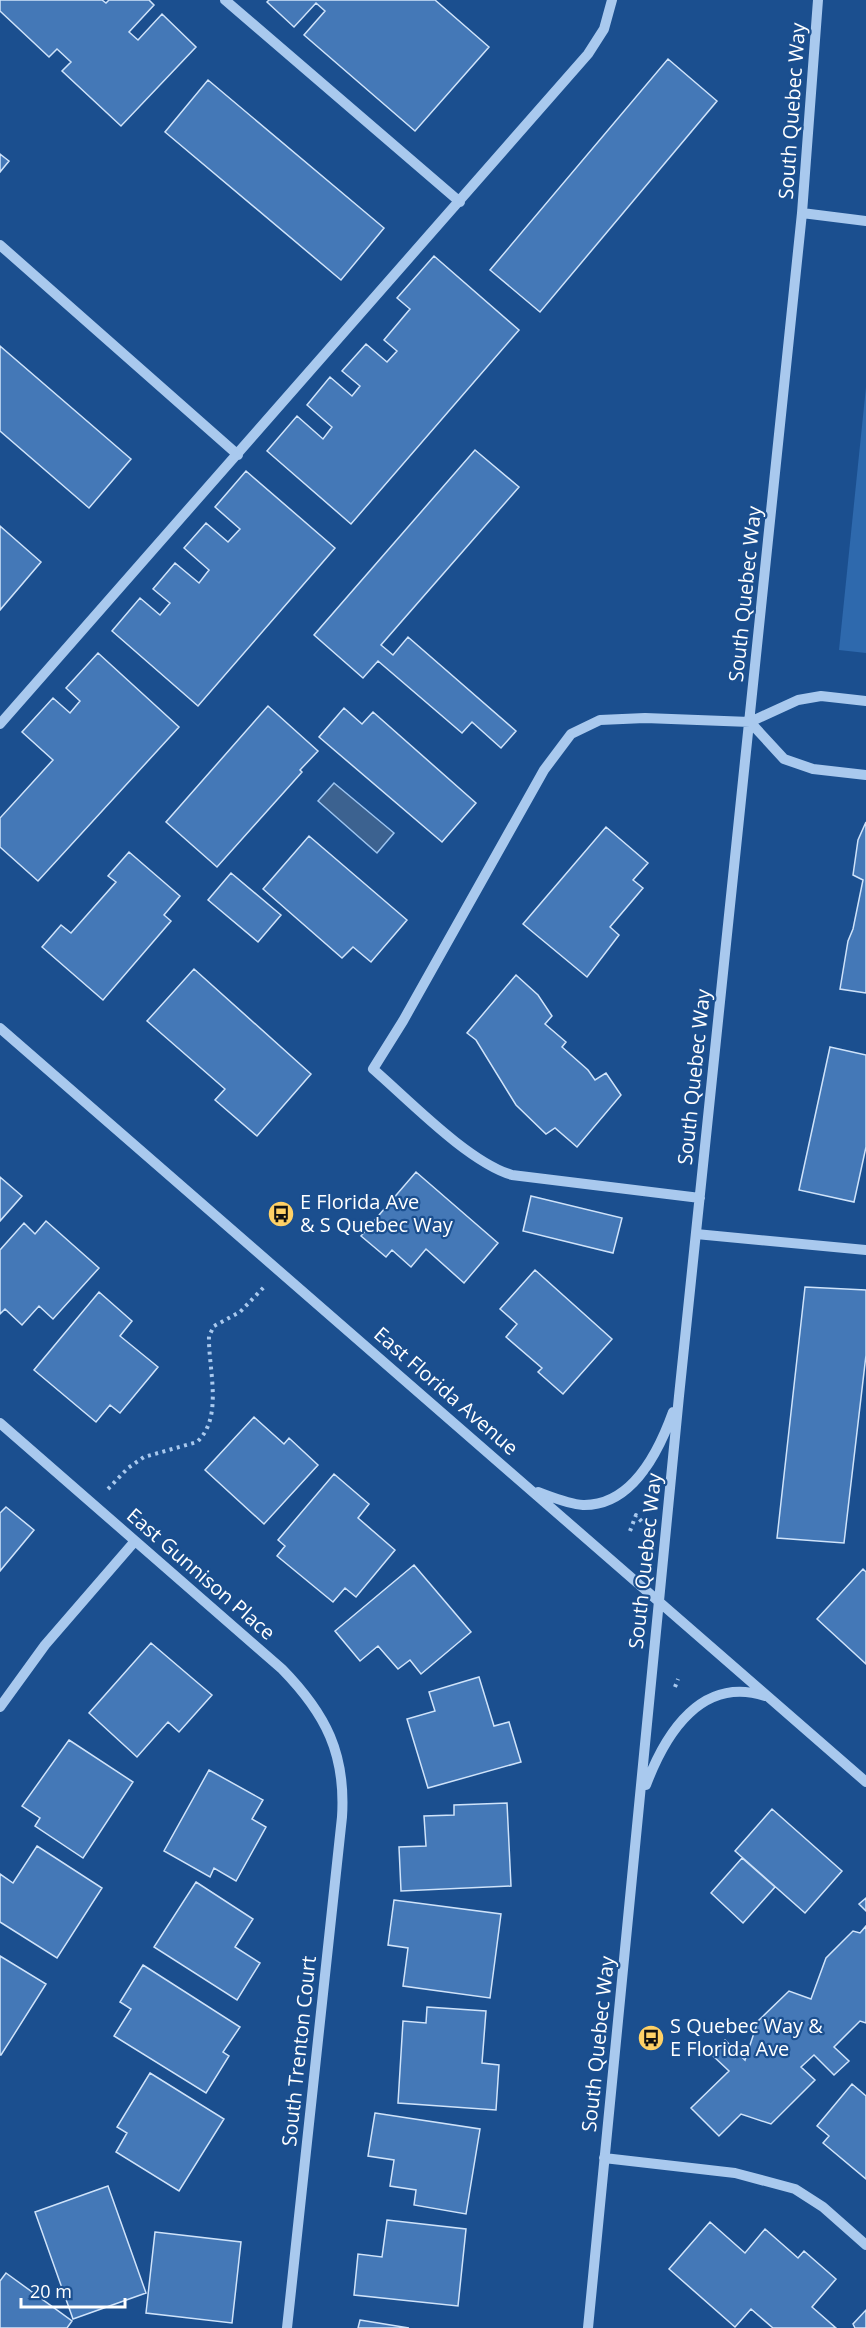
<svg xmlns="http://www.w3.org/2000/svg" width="866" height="2328" viewBox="0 0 866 2328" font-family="'Open Sans',sans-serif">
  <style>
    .green { fill: #2e69ad }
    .water { fill: #3c6290; stroke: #9cc4f0; stroke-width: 1.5 }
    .building { fill: #4478b7; stroke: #cfe3fa; stroke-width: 1.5 }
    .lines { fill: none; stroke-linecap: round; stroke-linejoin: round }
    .path { stroke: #a9c9ee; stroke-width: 4; stroke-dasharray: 3 4.5; stroke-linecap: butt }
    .minor { stroke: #a9c9ee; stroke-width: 10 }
    .labels { text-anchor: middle; stroke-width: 4.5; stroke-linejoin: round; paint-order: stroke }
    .street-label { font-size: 20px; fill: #fff; stroke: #1b4f8f }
    .poi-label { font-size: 20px; fill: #fff; stroke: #1b4f8f; text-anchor: start }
  </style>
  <rect width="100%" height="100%" fill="#1b4f8f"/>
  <!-- green -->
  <path class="green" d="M866,387V653L839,650Z"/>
  <!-- water -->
  <path class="water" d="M334,783L394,833L377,853L318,801Z"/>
  <!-- building -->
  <path class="building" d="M0,0H102L106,3L109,0H149L154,5L129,32L138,40L162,14L196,47L121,126L62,71L71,62L57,49L49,57L0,11Z
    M269,0H435L489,47L415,131L304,35L325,11L316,3L294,27L267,2Z
    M668,59L717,101L540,312L490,270Z
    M208,80L384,228L341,280L165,132Z
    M0,154L9,161L0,172Z
    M434,256L519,330L351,524L267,451L297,416L323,439L332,427L307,405L330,377L352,396L360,386L342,371L366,344L387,362L397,351L384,340L410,309L397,298Z
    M0,346L131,459L89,508L0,431Z
    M475,450L519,487L381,645L393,655L408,637L516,731L501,748L472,722L462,733L378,661L363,678L314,635Z
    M246,471L335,548L198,706L112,631L140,598L160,615L170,603L153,589L175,563L199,583L209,570L184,548L206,523L228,542L240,529L215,507Z
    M0,526L41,562L0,610Z
    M98,653L179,727L38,881L0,847V818L53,760L22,732L53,698L70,713L80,701L66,688Z
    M268,706L318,751L300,770L302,772L217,867L166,822Z
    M344,708L362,724L373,712L476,803L442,842L319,737Z
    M866,822V993L840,989L848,941L853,929L863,880L853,875L858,840Z
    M606,827L648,863L633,880L643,888L610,927L619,935L587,977L523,924Z
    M309,836L407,920L371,962L353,947L342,958L263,889Z
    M129,852L180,896L164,915L171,921L103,1000L42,947L61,925L71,933L116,882L108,876Z
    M231,873L281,915L258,942L208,900Z
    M194,969L311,1074L257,1136L215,1100L225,1089L147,1021Z
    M516,975L538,995L552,1016L545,1024L566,1042L562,1047L588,1070L595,1080L606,1073L621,1095L577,1147L555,1128L546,1134L516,1105L476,1040L467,1033Z
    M830,1047L866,1055V1147L854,1202L799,1190Z
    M416,1172L498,1243L464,1283L426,1249L411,1267L392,1250L386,1257L361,1236Z
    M0,1177L22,1196L0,1221Z
    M531,1196L622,1218L613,1253L523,1231Z
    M46,1221L99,1268L53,1319L39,1306L22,1325L5,1309L0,1314V1250L24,1223L35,1234Z
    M535,1270L612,1339L563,1394L538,1372L542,1368L506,1337L517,1324L500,1309Z
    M805,1287L866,1290V1355L844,1543L777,1538Z
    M99,1292L132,1321L120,1336L158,1367L120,1413L110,1405L96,1422L34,1370Z
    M254,1417L284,1444L289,1438L318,1465L264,1524L205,1470Z
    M334,1474L369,1504L358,1518L395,1550L356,1597L345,1588L333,1602L277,1556L285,1546L278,1540Z
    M6,1507L34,1530L0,1571V1513Z
    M414,1565L471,1632L421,1674L410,1660L398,1669L378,1646L360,1661L335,1631Z
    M863,1569L866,1572V1664L817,1619Z
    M151,1643L212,1695L179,1732L168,1722L137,1757L89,1713Z
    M479,1677L494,1726L509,1722L521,1762L428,1788L407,1719L435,1711L429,1692Z
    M69,1740L133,1782L83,1858L35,1826L40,1818L22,1806Z
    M209,1770L263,1800L252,1819L266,1827L236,1881L214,1868L210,1877L164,1851Z
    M507,1803L511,1886L401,1891L399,1847L426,1846L424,1816L454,1815V1805Z
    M772,1809L842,1871L805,1913L735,1851Z
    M37,1846L102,1888L57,1958L0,1922V1874L13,1883Z
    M742,1858L775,1887L743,1923L711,1893Z
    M196,1882L253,1919L235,1947L260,1963L237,2000L154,1947Z
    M866,1898V1911L859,1904Z
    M394,1900L501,1914L490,1998L403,1986L408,1948L388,1945Z
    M866,1926V2023L860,2021L834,2047L849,2061L834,2075L814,2055L801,2067L815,2080L771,2124L741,2114L719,2136L691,2108L729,2071L711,2054L725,2040L745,2060L758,2021L789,1991L811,1999L826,1958L853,1931L860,1933Z
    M0,1956L46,1984L1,2055H0Z
    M143,1965L240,2027L223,2052L229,2056L206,2093L114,2036L131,2009L120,2002Z
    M427,2007L486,2011L482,2063L499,2065L496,2110L398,2103L403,2021L426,2023Z
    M150,2073L224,2119L179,2191L116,2152L127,2133L117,2127Z
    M852,2084L866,2096V2179L823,2143L829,2136L817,2126Z
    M375,2113L480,2129L466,2214L414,2205L416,2190L390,2186L394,2160L368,2156Z
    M108,2186L146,2293L73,2319L35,2212Z
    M387,2220L466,2229L458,2306L354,2295L358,2254L382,2257Z
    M710,2222L745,2253L765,2229L798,2258L804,2251L836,2279L812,2307L836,2328H773L751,2309L735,2327L669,2269Z
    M155,2232L241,2242L232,2323L146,2313Z
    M6,2273L72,2321L67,2328H0V2281Z
    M866,2310V2328H855L853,2324Z
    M360,2320L409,2328H358Z"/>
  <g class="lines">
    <!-- path -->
    <path class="path" d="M108,1489L128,1468L144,1457L197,1442C224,1417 208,1368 209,1336L214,1326L240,1312L264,1287
      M630,1531L636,1515L643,1523
      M675,1687L678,1679"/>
    <!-- minor -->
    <path class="minor" d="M225,0L460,202
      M802,213L866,221
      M0,245L238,455
      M750,722L784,759L813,769L866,775
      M0,724L588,54L604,29L612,0
      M0,1028L866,1782
      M700,1198L512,1175C468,1162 409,1100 373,1069L403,1021L544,770L571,734L600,720L645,718L750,722L798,700L821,696L866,701
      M696,1234L866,1250
      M0,1423L282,1669C326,1714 346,1754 342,1817L287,2328
      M538,1492C552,1497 568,1504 583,1505C632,1506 659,1451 673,1412
      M0,1707L45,1645L135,1541
      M646,1785C666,1732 702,1676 765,1696
      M604,2158L735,2173L795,2189L823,2207L866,2245
      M588,2328L679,1396L802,213L818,0"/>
  </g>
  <!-- icons -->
  <defs>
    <symbol id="bus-disc" viewBox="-11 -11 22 22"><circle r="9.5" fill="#ffd166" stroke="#1b4f8f"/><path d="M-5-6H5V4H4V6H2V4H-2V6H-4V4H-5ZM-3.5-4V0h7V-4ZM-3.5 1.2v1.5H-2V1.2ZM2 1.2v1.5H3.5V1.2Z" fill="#111"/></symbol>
  </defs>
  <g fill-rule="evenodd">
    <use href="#bus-disc" x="266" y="1199" width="30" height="30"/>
    <use href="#bus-disc" x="636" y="2023" width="30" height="30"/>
  </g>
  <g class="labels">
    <!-- street labels -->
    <g class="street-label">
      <text transform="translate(792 111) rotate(-86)" y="7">South Quebec Way</text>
      <text transform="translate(745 594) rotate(-84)" y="7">South Quebec Way</text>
      <text transform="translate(694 1077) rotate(-84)" y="7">South Quebec Way</text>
      <text transform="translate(446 1391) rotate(41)" y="7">East Florida Avenue</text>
      <text transform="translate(645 1561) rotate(-84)" y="7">South Quebec Way</text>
      <text transform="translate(201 1574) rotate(41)" y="7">East Gunnison Place</text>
      <text transform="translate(598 2044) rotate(-84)" y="7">South Quebec Way</text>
      <text transform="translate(299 2051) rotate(-84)" y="7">South Trenton Court</text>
    </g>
    <!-- poi labels -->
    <g class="poi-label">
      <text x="300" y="1209">E Florida Ave<tspan x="300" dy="23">&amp; S Quebec Way</tspan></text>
      <text x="670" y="2033">S Quebec Way &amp;<tspan x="670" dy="23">E Florida Ave</tspan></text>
    </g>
  </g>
  <!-- scale -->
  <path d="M21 2298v9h104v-9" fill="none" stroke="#ffffff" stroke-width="3"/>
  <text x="30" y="2298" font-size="18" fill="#ffffff" stroke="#1b4f8f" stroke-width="4.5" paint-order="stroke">20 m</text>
</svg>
